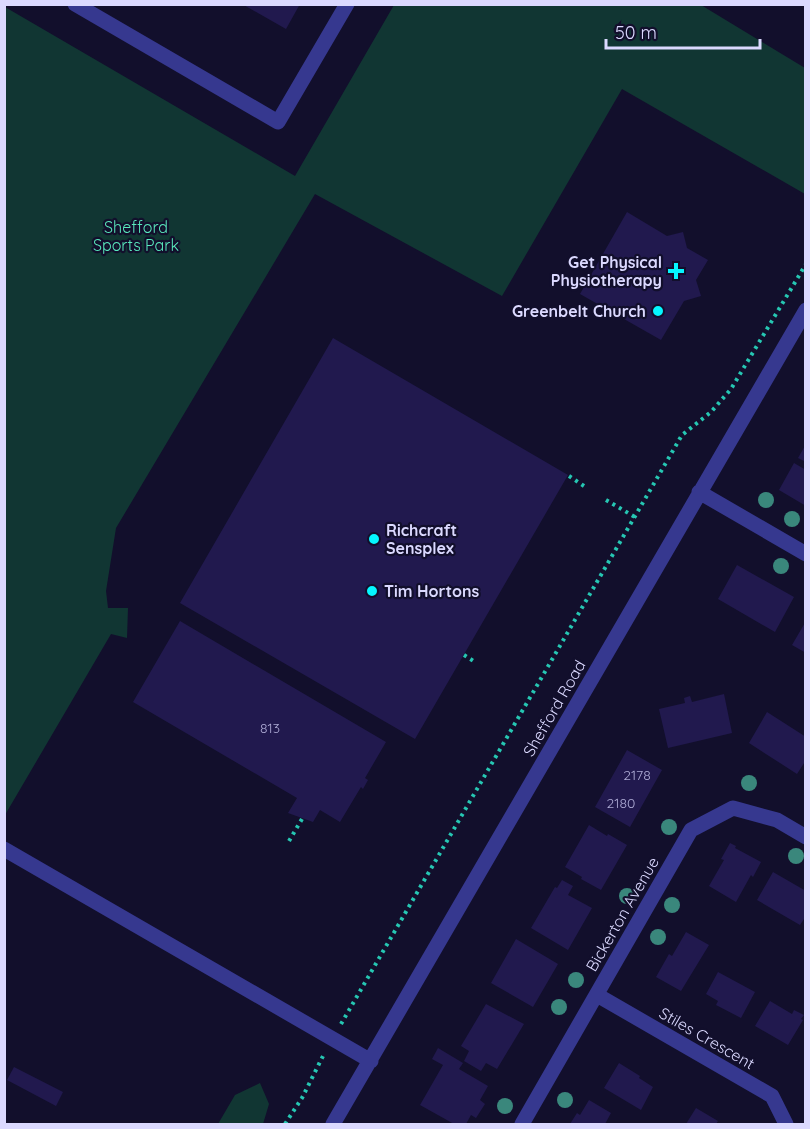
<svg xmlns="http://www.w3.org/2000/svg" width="810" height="1129" viewBox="0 0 810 1129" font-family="Quicksand,sans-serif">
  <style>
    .green { fill: #113633 }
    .building { fill: #21194e }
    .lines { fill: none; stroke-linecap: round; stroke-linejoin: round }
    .path { stroke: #26c7b3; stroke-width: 4; stroke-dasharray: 3 4.5; stroke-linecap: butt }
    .minor { stroke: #36388f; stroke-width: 15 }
    .tree { fill: #3a877c }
    .poi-dot { fill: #05f6ff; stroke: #120f2c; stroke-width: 2 }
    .labels { text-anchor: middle; stroke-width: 4.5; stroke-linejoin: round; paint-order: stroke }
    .number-label { font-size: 14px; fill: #aca9d3 }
    .park-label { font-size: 16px; fill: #5aeabd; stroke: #120f2c }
    .poi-label { font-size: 16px; font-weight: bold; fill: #dbd9ff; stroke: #120f2c; text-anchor: end }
    .street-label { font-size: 16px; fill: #dbd9ff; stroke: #120f2c }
  </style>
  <rect width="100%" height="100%" fill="#120f2c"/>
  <!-- green -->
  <path class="green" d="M394,5H701L805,68V194L622,89L502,296L315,194L116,528L106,591L108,608H128L127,638L111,634L5,815V7L295,176Z
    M260,1083L269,1104L263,1124H218L235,1095Z"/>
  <!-- building -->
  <path class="building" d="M242,4H300L286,29Z
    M627,212L667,236L683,232L687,248L708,260L696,280L701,296L684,301L661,340L580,294Z
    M333,338L568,475L415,739L180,603Z
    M806,444V462L798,458Z
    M794,463L806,470V506L779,490Z
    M737,565L794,597L775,632L718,599Z
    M180,621L386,742L365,778L368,780L363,789L361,787L340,822L320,810L313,822L288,813L297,798L133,702Z
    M806,621V653L792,645Z
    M724,694L732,733L668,748L659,709L685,703L684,698L690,696L692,702Z
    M767,712L806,737V760L797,774L749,743Z
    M627,750L662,770L630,827L595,807Z
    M589,825L607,836L608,834L627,845L601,890L581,879L582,877L565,867Z
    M730,843L736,846L735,848L761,862L753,877L751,875L736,902L709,886L724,860L721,859Z
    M773,872L806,891V916L800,925L757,900Z
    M562,880L573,886L568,895L592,908L568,950L531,928L555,887L557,888Z
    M686,932L709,945L681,991L656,977L669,954L672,956Z
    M516,939L558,964L533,1007L491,983Z
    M718,972L755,992L741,1018L716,1005L718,1001L706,994Z
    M770,1001L792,1014L794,1010L804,1015L801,1019L803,1020L788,1045L755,1026Z
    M486,1004L524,1024L497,1069L486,1063L481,1071L464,1061L469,1051L461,1046Z
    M438,1048L463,1063L459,1069L488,1086L480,1100L485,1104L476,1118L471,1115L466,1124H454L420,1105L443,1065L432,1059Z
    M619,1063L640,1076L639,1078L653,1087L641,1110L604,1088Z
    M14,1067L63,1092L56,1106L7,1080Z
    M589,1100L611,1113L605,1124H570L577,1113L580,1115Z
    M696,1108L718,1121L716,1124H686Z"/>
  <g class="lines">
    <!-- path -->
    <path class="path" d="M569,476L584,486
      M606,500L635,517
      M464,655L475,662
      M289,841L302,819
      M341,1024L682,435L711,412L731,389L806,264
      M285,1124L302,1098L324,1054"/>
    <!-- minor -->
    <path class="minor" d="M75,4L278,122L347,4
      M699,492L806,554
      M4,849L371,1061
      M597,995L772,1096L786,1124
      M333,1124L806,310
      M522,1124L691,830L733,808L777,820L806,837"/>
  </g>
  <!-- trees -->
  <g class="tree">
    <circle cx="766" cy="500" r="8"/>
    <circle cx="792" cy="519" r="8"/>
    <circle cx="781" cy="566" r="8"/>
    <circle cx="749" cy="783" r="8"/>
    <circle cx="669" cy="827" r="8"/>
    <circle cx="796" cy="856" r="8"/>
    <circle cx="627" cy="896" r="8"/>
    <circle cx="672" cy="905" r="8"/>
    <circle cx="658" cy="937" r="8"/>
    <circle cx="576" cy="980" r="8"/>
    <circle cx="559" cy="1007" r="8"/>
    <circle cx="565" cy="1100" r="8"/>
    <circle cx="505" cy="1106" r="8"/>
  </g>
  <!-- markers -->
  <g class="poi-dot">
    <path d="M673 262h6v6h6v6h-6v6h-6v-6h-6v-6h6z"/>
    <circle cx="658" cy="311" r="6"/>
    <circle cx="374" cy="539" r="6"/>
    <circle cx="372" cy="591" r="6"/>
  </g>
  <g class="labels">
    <!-- number labels -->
    <g class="number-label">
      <text x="270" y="733">813</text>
      <text x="637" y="780">2178</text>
      <text x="621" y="808">2180</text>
    </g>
    <!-- park labels -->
    <g class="park-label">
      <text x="136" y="233">Shefford<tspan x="136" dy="18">Sports Park</tspan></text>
    </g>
    <!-- poi labels -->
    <g class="poi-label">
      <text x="662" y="268">Get Physical<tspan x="662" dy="18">Physiotherapy</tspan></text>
      <text x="646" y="317">Greenbelt Church</text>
      <text x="386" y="536" text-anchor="start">Richcraft<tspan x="386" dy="18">Sensplex</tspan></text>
      <text x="384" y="597" text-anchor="start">Tim Hortons</text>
    </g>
    <!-- street labels -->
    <g class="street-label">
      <text transform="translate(554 708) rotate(-60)" y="6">Shefford Road</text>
      <text transform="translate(622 914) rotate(-60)" y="6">Bickerton Avenue</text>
      <text transform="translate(707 1038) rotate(30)" y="6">Stiles Crescent</text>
    </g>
  </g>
  <!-- border -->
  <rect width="810" height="1129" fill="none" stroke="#dbd9ff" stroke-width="12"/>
  <!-- scale -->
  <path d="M606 39v9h154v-9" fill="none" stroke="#dbd9ff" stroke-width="3"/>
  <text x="615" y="39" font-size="18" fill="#dbd9ff" stroke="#120f2c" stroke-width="4.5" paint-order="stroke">50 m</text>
</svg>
